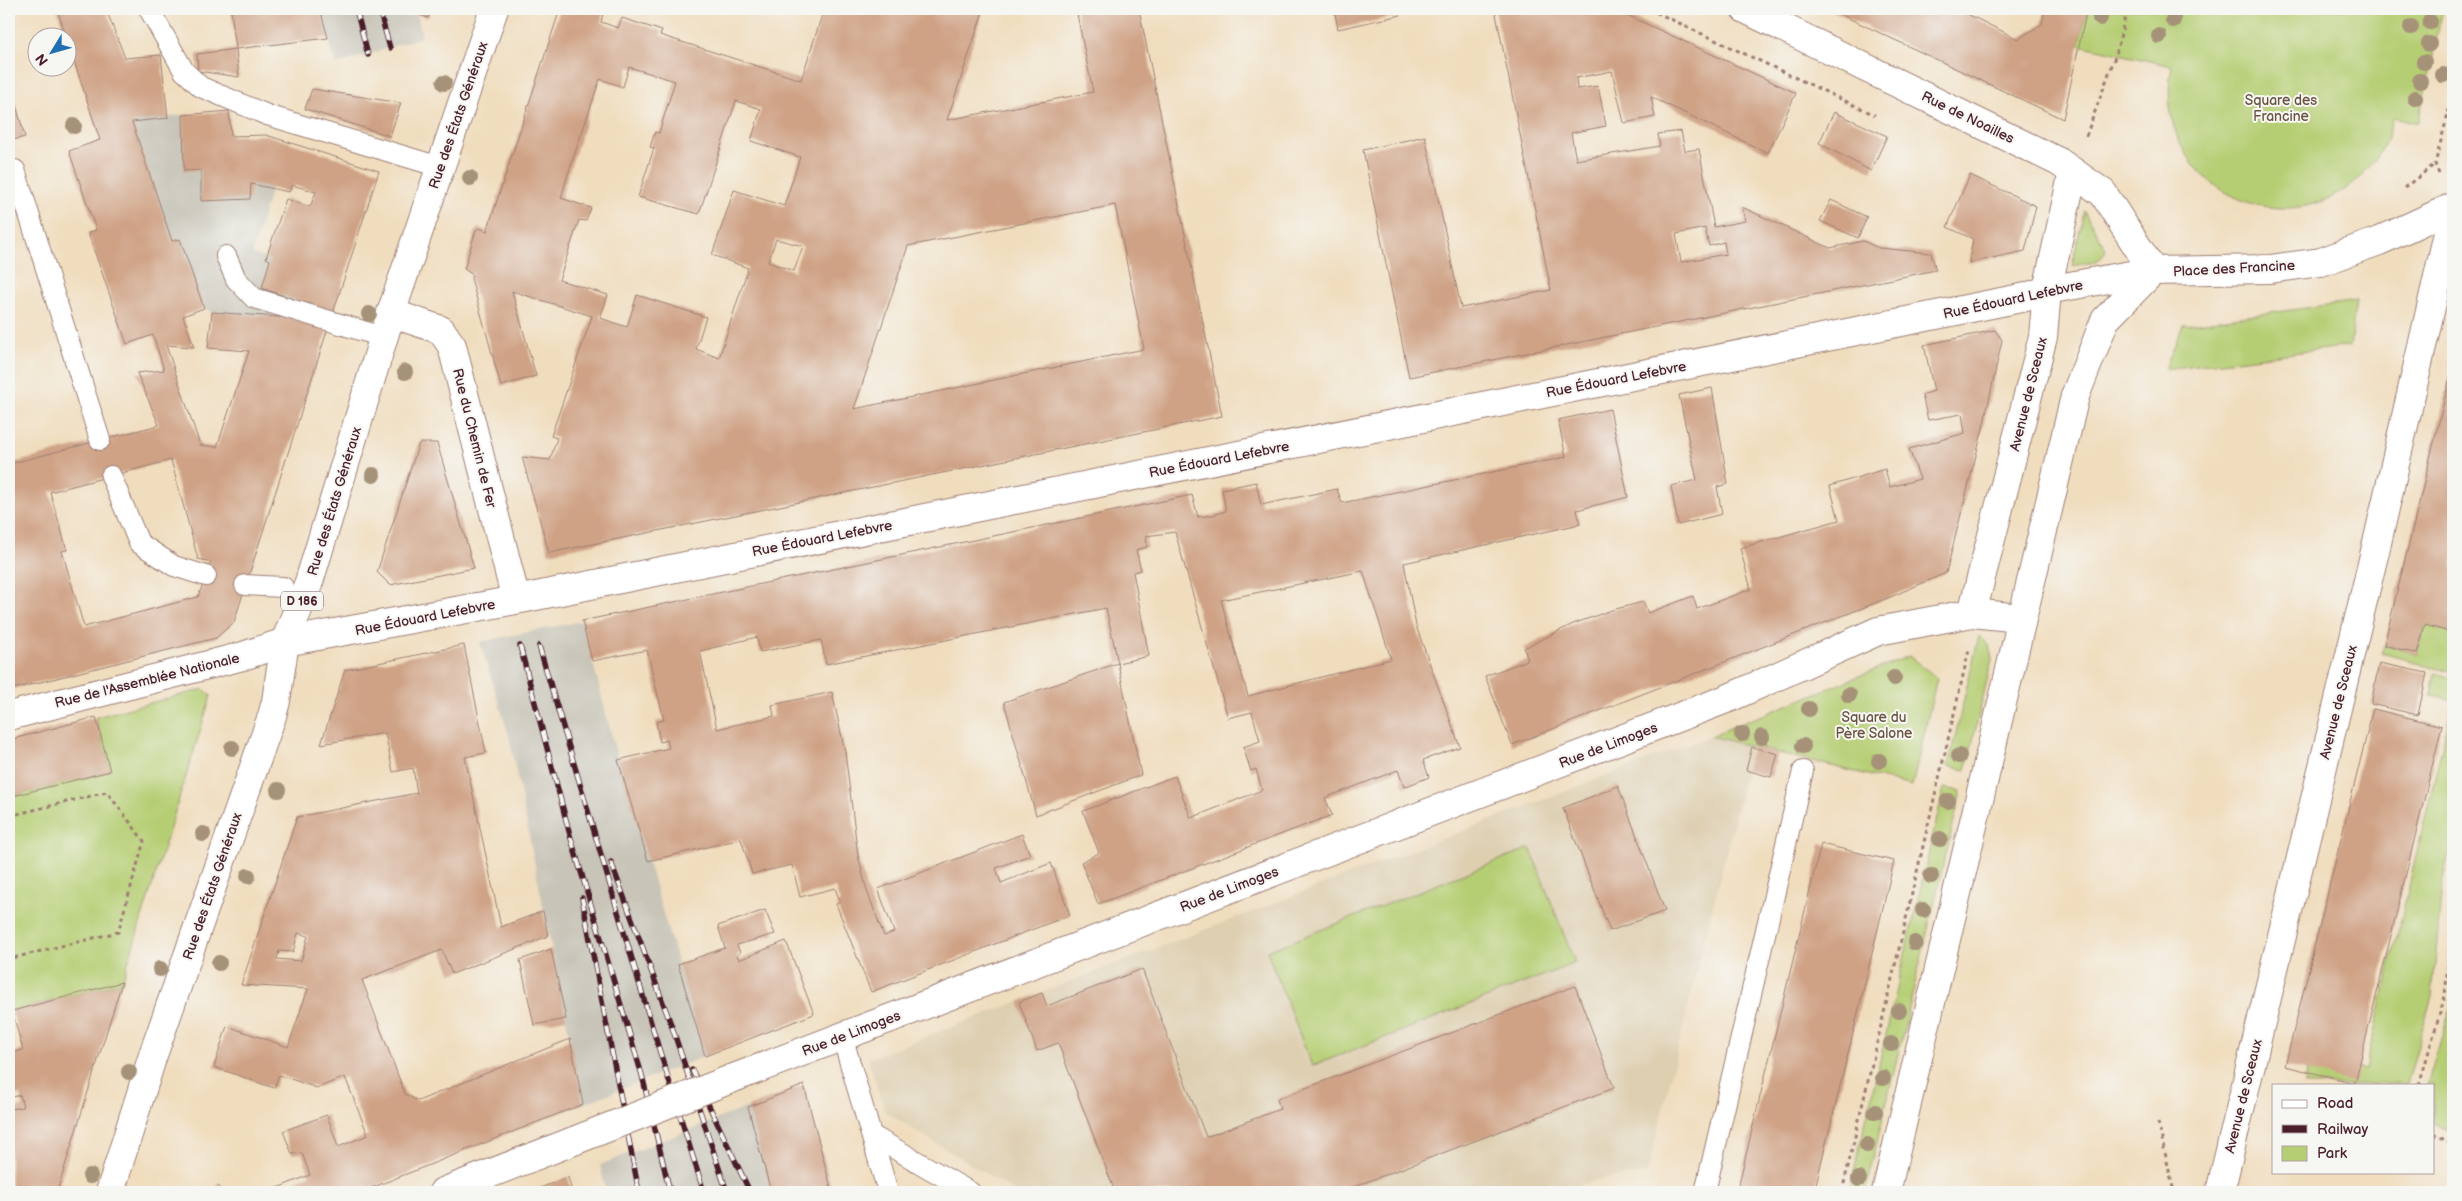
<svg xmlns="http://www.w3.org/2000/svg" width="2462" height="1201" viewBox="0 0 2462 1201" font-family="'Balsamiq Sans',sans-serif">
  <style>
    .built { fill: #decfb1 }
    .industrial { fill: #c8c4b8 }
    .green { fill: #b6ce73; stroke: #80764f }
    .building { fill: #cfa285; fill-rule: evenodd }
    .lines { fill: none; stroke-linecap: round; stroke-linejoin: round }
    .service-casing { stroke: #9d7e74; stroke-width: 22 }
    .minor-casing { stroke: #9d7e74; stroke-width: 30 }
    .tertiary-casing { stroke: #9d7e74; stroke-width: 30 }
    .primary-casing { stroke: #9d7e74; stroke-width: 30 }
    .path { stroke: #9d7e74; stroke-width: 3; stroke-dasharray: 4 4; stroke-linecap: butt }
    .service { stroke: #fff; stroke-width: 20 }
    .minor { stroke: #fff; stroke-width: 28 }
    .tertiary { stroke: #fff; stroke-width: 28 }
    .primary { stroke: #fff; stroke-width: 28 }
    .rail-casing { stroke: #4a1f2b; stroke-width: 5.5 }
    .rail { stroke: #f6f6f2; stroke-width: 4; stroke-dasharray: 11; stroke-linecap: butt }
    .minor-bridge-casing { stroke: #9d7e74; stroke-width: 30; stroke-linecap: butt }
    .minor-bridge { stroke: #fff; stroke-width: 28 }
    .tree { fill: #a69279 }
    .labels { text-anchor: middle; stroke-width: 4; stroke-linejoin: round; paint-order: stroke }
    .shield { fill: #f6f6f2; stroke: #7e6067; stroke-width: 1 }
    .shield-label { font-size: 12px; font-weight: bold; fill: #4a1f2b }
    .park-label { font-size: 14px; fill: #6a5441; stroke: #f6f6f2 }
    .street-label { font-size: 14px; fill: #4a1f2b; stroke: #f6f6f2 }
  </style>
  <rect width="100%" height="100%" fill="#f6f6f2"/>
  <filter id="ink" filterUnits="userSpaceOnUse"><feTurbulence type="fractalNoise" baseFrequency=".02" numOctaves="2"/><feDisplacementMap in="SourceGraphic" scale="10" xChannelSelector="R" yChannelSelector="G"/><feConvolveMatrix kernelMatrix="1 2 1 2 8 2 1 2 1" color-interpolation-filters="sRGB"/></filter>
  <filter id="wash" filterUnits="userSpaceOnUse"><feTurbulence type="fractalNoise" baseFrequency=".0096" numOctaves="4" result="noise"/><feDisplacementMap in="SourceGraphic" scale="20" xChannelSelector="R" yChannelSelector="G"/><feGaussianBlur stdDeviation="1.12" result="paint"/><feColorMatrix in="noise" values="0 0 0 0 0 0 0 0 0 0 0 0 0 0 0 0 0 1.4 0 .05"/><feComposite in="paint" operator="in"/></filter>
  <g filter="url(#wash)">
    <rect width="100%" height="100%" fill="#f0ddbe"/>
    <!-- built -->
    <path class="built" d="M1710,736L1752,747L1647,1174L1604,1178L1557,1192H1016L885,1112L868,1059Z"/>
    <!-- industrial -->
    <path class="industrial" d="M320,9H416L422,37L336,65Z
      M183,115L185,171L201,170L202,201L250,199L251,184L271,188L252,254L270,260L262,288L333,313L327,331L290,318L212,312L204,308L180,239L172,241L132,122Z
      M582,621L618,760L705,1056L583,1104L509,736L480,642Z
      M804,1085L833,1192H606L600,1165Z"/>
    <!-- green -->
    <path class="green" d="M2087,9H2443L2418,123L2393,117C2390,129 2387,142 2380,152C2311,263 2146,196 2172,66L2079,45Z
      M2084,211L2106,249C2103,264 2085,263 2072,266Z
      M2356,301L2350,346L2165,369L2183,325Z
      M2425,625L2452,632L2453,630V672L2382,653L2384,645L2417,654Z
      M1979,636L1989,645L1992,659L1966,770L1948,766Z
      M1909,656L1937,678L1912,786L1710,736Z
      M2435,673L2453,678V700L2431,696Z
      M204,689L211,696L122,982L9,1012V797L110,771L96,717Z
      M2453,701V833L2442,885L2432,996L2407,1084L2304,1085L2309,1052L2365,1070Z
      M1944,788L1961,791L1865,1192H1849Z
      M1530,848L1575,963L1312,1066L1267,951Z
      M2453,1000V1133L2433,1123V1085H2427Z"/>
    <g id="blocks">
      <!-- building -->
      <path class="building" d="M57,9H106L125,58L161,55L168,118L132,122L172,241L180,239L204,308L183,316L194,347L166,345L200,445L217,447L249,351L208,348L212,312L290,318L327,331L234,622L216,638L9,690V464L159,425L137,373L164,370L153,335L127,344L88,233L96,230L69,151L100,140ZM171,460L198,559L211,562L198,597L84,627L62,551L67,550L50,492Z
        M246,9H320L328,38L236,49L231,11Z
        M416,9H431L428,18L417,14Z
        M560,9H604L601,22L618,28L622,18L662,31L660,35L801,80L824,9H984L947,120L1093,92L1076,9H1139L1222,416L549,553L522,457L550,460L557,438L551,436L592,316L512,291L536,376L501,386L471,278L473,275L464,269L476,230L479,228L487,231ZM629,67L675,81L659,133L655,132L650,147L654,148L638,197L699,214L736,101L761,109L751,141L800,157L784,206L734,190L712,255L748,268L719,358L696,349L706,317L637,295L627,327L600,318L608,295L559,280L579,220L586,221L591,208L561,198L568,174L600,79L623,87ZM1115,205L1144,349L854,409L908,246ZM776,239L803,246L794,271L768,262Z
        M1334,9H1400L1401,15L1338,29Z
        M1495,9H1614L1796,93L1768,153L1651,97L1655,117L1624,123L1612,71L1576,78L1577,89L1598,86L1606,126L1571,133L1576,160L1660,146L1658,134L1681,131L1685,151L1699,149L1714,227L1745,221L1742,207L1830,248L1863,241L1879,248L1931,253L1936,270L1409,377L1363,150L1425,136L1461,308L1551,290ZM1705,228L1709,246L1724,242L1726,254L1681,262L1676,234Z
        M1829,9H1957L2018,39L2042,24L2045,9H2087L2063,119Z
        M236,49L239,77L198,71L197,54Z
        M9,80L25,137L9,141Z
        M312,89L401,103L390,136L305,109Z
        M229,111L231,136L266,135L379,171L333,313L262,288L270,260L266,258L286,199L310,207L316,192L292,185L289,192L251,184L250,199L201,201V170L184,171L183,115Z
        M1834,112L1887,136L1871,171L1819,143Z
        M1970,175L2036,206L2025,251L1969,263L1973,239L1947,227Z
        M1831,200L1867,217L1858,238L1820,221Z
        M1995,330L2002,340L1983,428L1946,573L1888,598L1512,745L1485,676L1528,660L1524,648L1573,624L1612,610L1643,602L1648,613L1693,596L1697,609L1751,589L1740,548L1839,520L1830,486L1885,469L1890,487L1920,479L1909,449L1965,433L1962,414L1928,420L1922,395L1934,391L1924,345Z
        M2453,365V633L2425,625L2417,654L2384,645Z
        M1712,388L1728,484L1717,487L1722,514L1678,525L1671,486L1697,480L1679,395Z
        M1610,409L1628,497L1577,510L1580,524L1404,563L1416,626L1460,747L1423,760L1429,777L1404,787L1398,770L1325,798L1332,815L1098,904L1081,862L1099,853L1083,811L1175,776L1191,818L1262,790L1256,769L1251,771L1243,747L1260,741L1252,712L1228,718L1175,532L1146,536L1147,547L1136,550L1141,570L1133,572L1149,656L1118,663L1141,775L1036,815L1004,702L1118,663L1106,608L826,664L821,640L760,652L757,637L700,651L717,729L774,716L772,705L832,692L845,752L858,856L867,891L884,936L894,932L878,889L1022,834L1030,855L996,868L1001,883L1051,863L1070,915L871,992L836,904L840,902L835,888L800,897L792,865L752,874L741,839L648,861L618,760L669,748L667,740L660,742L656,722L664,720L647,650L592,661L582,621L1192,495L1198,517L1213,515L1226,511L1222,489L1256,482L1261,505L1337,489L1342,503L1566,457L1558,420ZM1363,571L1391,659L1248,696L1221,600Z
        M419,443H437L474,568L390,585L377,572Z
        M464,645L486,753L465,757L501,927L543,911L548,936L452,974L442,950L362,980L405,1094L418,1101L570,1039L583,1104L361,1192H267L310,1175L302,1153L292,1154L283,1131L327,1115L338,1147L368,1135L345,1077L317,1088L279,1075L274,1088L214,1067L227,1026L288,1047L308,989L241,985L297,817L417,793L413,768L393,772L385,733L321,744L345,670ZM298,933L308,936L301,961L277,959L279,951L293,952Z
        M2379,663L2427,673L2418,715L2371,704Z
        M2373,709L2442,726L2355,1083L2285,1066Z
        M96,717L110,771L9,797V740Z
        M1752,747L1778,754L1771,777L1746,770Z
        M1618,786L1665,911L1610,931L1563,808Z
        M1821,844L1894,861L1856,1021L1814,1192H1737Z
        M765,910L775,934L737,945L740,953L737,955L739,960L786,941L814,1014L705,1056L678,964L725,948L718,926Z
        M551,949L566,1019L534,1025L520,960Z
        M1142,969L1206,1137L1280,1109L1277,1099L1575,986L1614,1088L1340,1192H1115L1058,1043L1037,1051L1019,1002L1042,993L1047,1006Z
        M122,982L57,1192H11L9,1100L11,1109L23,1107L20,1095L9,1098V1054L23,1050L12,1011Z
        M804,1085L832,1192H771L748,1107Z
        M568,1177L572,1192H530Z
        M218,1186L225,1192H210Z"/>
    </g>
  </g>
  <g filter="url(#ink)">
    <use href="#blocks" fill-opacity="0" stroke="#9d7e74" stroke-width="1"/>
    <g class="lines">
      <defs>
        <path id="service" d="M149,9L184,71L201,87L267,115L440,167
          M15,170L100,440
          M226,256L236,279L254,298L383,337
          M111,476L139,543L174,566L206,576
          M245,585L283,587
          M842,1036L888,1192
          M871,1135L970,1192
          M1705,1192L1803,771"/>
        <path id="minor" d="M391,313L441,330L452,346L516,600
          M1972,613L2043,337L2047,290L2073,172
          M9,716L243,656L285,642L516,600L2026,297L2047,290L2153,271
          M731,1079L1729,698L1878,631L1972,613L2020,618
          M443,1192L576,1140
          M1886,1192L2075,396L2105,320L2153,271
          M2220,1192L2377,543L2453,211"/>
        <path id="tertiary" d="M1745,9L2059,162L2103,193L2153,271L2270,269L2321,262L2379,241L2453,207"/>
        <path id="primary" d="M110,1192L153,1055L272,716L276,701L285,642L309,582L391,313L494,9"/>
      </defs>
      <!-- service casing -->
      <use href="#service" class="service-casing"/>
      <!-- minor casing -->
      <use href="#minor" class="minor-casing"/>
      <!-- tertiary casing -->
      <use href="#tertiary" class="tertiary-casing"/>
      <!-- primary casing -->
      <use href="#primary" class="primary-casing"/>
      <!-- path -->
      <path class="path" d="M1649,9L1875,115
        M2086,136L2116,54L2127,9
        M2439,174L2435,164L2453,94
        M2404,188L2435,164
        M9,816L107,792L144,841L118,932L9,959
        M2419,1085L2445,996L2453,910
        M2158,1122L2174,1192
        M2433,1134L2453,1144
        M1842,1192L1969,650"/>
      <!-- service -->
      <use href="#service" class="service"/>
      <!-- minor -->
      <use href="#minor" class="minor"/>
      <!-- tertiary -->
      <use href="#tertiary" class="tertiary"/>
      <!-- primary -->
      <use href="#primary" class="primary"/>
      <defs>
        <path id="rail" d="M356,9L368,55
          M379,9L390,48
          M520,646L570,835L642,1075L670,1192
          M539,646L654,1033L704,1192
          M611,862L672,1027L727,1192
          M582,898L639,1192
          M692,1070L750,1192"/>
      </defs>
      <!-- rail casing -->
      <use href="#rail" class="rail-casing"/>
      <!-- rail -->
      <use href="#rail" class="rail"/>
      <defs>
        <path id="minor-bridge" d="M576,1140L731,1079"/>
      </defs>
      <!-- minor-bridge casing -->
      <use href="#minor-bridge" class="minor-bridge-casing"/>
      <!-- minor-bridge -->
      <use href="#minor-bridge" class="minor-bridge"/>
    </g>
    <!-- trees -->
    <g class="tree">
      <circle cx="2100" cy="18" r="8"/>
      <circle cx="2173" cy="20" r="8"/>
      <circle cx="2430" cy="22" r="8"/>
      <circle cx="2411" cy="27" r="8"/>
      <circle cx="2159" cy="36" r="8"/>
      <circle cx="2429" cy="44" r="8"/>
      <circle cx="2424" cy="62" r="8"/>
      <circle cx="2443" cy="75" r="8"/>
      <circle cx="2420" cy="81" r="8"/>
      <circle cx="444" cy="83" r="8"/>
      <circle cx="2415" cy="98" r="8"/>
      <circle cx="74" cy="126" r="8"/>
      <circle cx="470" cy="178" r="8"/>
      <circle cx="369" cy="314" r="8"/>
      <circle cx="405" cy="372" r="8"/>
      <circle cx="373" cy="475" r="8"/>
      <circle cx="1894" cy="678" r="8"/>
      <circle cx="1849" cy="695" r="8"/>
      <circle cx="1809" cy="709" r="8"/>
      <circle cx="1742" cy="734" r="8"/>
      <circle cx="1762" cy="737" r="8"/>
      <circle cx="1803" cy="746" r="8"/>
      <circle cx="232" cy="748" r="8"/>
      <circle cx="1959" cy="756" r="8"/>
      <circle cx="1879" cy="761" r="8"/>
      <circle cx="278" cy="790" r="8"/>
      <circle cx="1948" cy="801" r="8"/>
      <circle cx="203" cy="834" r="8"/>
      <circle cx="1940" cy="839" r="8"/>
      <circle cx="248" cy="876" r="8"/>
      <circle cx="1931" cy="876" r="8"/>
      <circle cx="1923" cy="910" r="8"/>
      <circle cx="1915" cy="943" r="8"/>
      <circle cx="219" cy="963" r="8"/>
      <circle cx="160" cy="969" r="8"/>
      <circle cx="1899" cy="1011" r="8"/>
      <circle cx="1891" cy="1044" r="8"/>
      <circle cx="129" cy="1072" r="8"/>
      <circle cx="1883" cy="1078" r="8"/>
      <circle cx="1875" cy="1112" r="8"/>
      <circle cx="1867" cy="1145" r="8"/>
      <circle cx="90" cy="1176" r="8"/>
      <circle cx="1859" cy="1179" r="8"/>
    </g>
  </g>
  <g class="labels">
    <!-- shield labels -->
    <rect class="shield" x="281" y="591.5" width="42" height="19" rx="4"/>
    <g class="shield-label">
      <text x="302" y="605">D 186</text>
    </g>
    <!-- park labels -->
    <g class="park-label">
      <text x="2281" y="105">Square des<tspan x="2281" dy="16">Francine</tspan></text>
      <text x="1874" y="722">Square du<tspan x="1874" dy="16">Père Salone</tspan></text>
    </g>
    <!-- street labels -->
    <g class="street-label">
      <text transform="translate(458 115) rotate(-71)" y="5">Rue des États Généraux</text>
      <text transform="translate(1968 117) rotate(26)" y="5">Rue de Noailles</text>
      <text transform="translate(2234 268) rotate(-3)" y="5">Place des Francine</text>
      <text transform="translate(2013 299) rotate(-12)" y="5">Rue Édouard Lefebvre</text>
      <text transform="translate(1616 379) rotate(-11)" y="5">Rue Édouard Lefebvre</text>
      <text transform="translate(2028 394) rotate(-76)" y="5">Avenue de Sceaux</text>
      <text transform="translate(475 438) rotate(76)" y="5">Rue du Chemin de Fer</text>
      <text transform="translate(1219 459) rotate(-11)" y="5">Rue Édouard Lefebvre</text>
      <text transform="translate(334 501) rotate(-73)" y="5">Rue des États Généraux</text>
      <text transform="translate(822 538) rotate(-11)" y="5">Rue Édouard Lefebvre</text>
      <text transform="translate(425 617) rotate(-11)" y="5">Rue Édouard Lefebvre</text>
      <text transform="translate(147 680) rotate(-14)" y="5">Rue de l'Assemblée Nationale</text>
      <text transform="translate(2338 702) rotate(-76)" y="5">Avenue de Sceaux</text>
      <text transform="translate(1608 745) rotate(-21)" y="5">Rue de Limoges</text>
      <text transform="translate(212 886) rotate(-71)" y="5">Rue des États Généraux</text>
      <text transform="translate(1229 889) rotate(-21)" y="5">Rue de Limoges</text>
      <text transform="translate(851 1033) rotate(-21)" y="5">Rue de Limoges</text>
      <text transform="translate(2243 1096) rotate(-76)" y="5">Avenue de Sceaux</text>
    </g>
  </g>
  <!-- margin -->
  <rect width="2462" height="1201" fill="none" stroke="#f6f6f2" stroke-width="30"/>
  <!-- legend -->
  <rect x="2272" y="1084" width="162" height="90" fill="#f6f6f2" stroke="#b1a0a2"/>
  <rect x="2282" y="1100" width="25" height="8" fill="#ffffff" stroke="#b1a0a2"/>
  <text x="2317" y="1108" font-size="15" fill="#4a1f2b">Road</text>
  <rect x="2282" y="1125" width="25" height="8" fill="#4a1f2b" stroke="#b1a0a2"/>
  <text x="2317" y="1134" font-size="15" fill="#4a1f2b">Railway</text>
  <rect x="2282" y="1146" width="25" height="15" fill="#b6ce73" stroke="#b1a0a2"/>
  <text x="2317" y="1158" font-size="15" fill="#4a1f2b">Park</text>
  <!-- north arrow -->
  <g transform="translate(52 52) rotate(233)"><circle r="24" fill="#f6f6f2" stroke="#b1a0a2"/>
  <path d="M0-4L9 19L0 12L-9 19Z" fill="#1f6fb2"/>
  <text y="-8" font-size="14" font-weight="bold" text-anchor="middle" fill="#4a1f2b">N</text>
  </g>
</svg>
